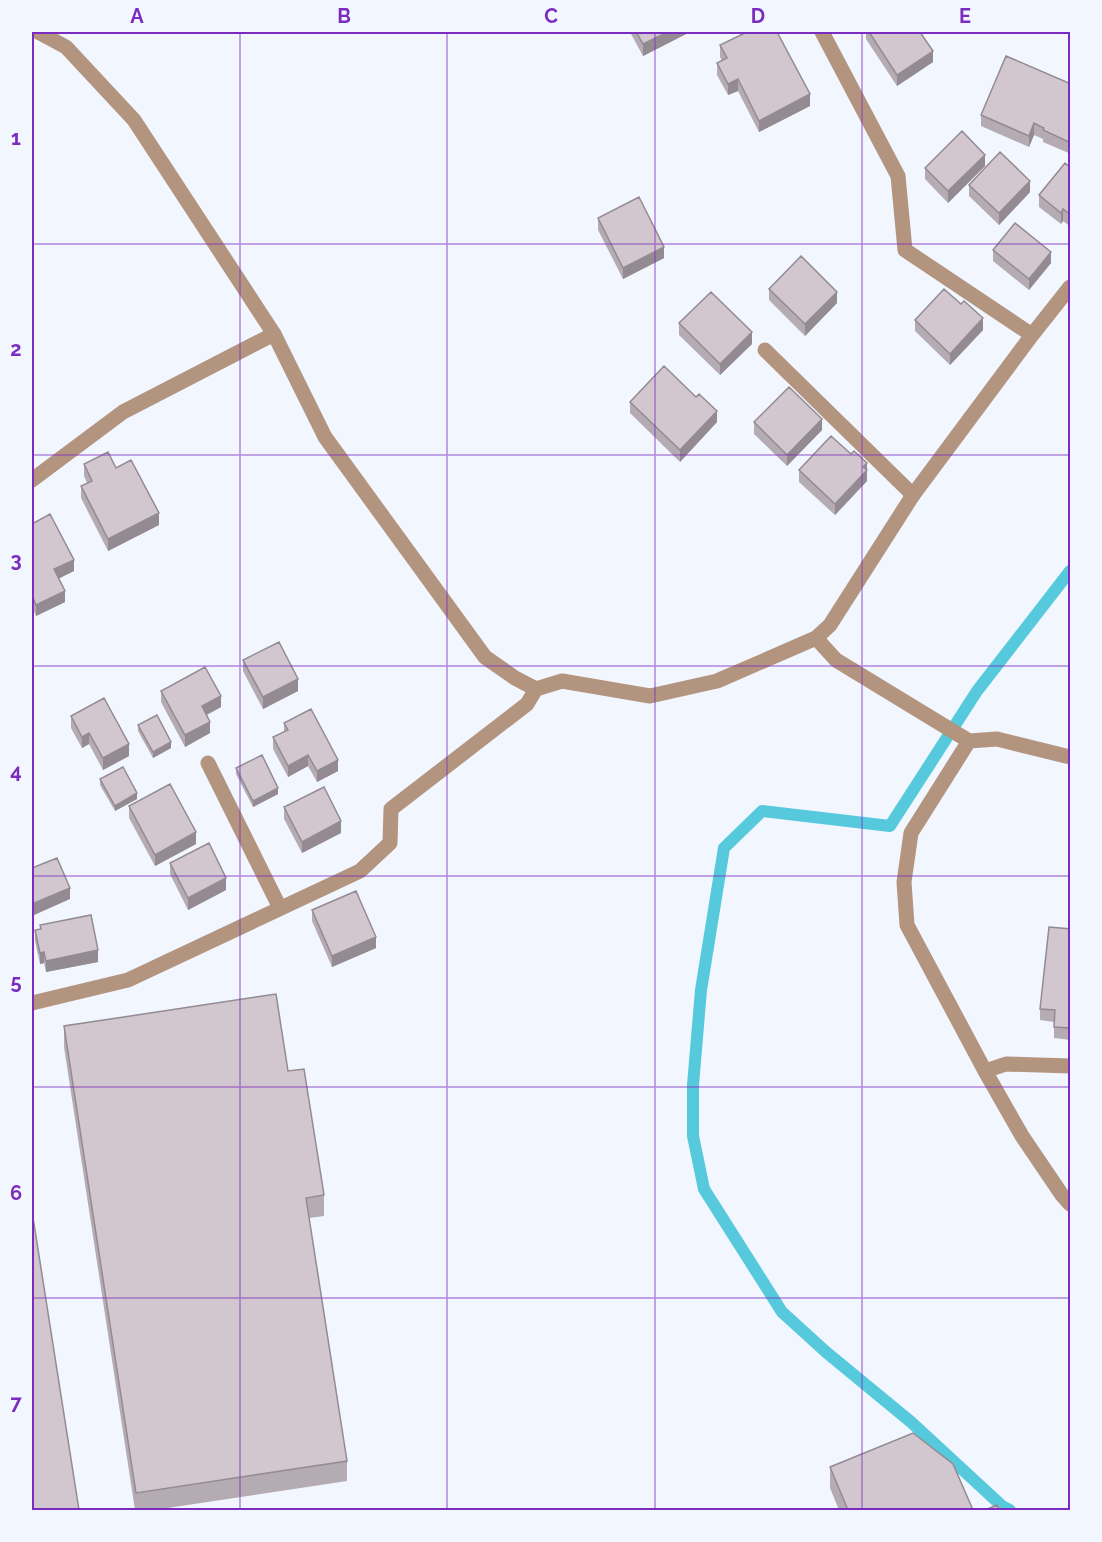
<svg xmlns="http://www.w3.org/2000/svg" width="1102" height="1542" viewBox="0 0 1102 1542" font-family="Raleway,sans-serif">
  <style>
    .lines { fill: none; stroke-linecap: round; stroke-linejoin: round }
    .stream { stroke: #56c9dd; stroke-width: 12 }
    .lane { stroke: #b3947f; stroke-width: 15 }
    .street { stroke: #b3947f; stroke-width: 15 }
    .wall { fill: #b5abb2 }
    .shaded-wall { fill: #938b91 }
    .building { fill: #d2c7cf; stroke: #938b91; stroke-width: 1.5 }
    .grid { fill: none; stroke: #7b2cbf; stroke-width: 1.5; stroke-opacity: 0.55 }
    .neatline { fill: none; stroke: #7b2cbf; stroke-width: 2 }
    .grid-label { font-size: 20px; text-anchor: middle; font-weight: bold; fill: #7b2cbf }
  </style>
  <rect width="100%" height="100%" fill="#f1f6ff"/>
  <g class="lines">
    <!-- stream -->
    <path class="stream" d="M1010,1510L1002,1506L911,1422L826,1352L782,1312L704,1189L693,1136V1085L701,990L724,848L762,811L890,826L977,691L1070,571"/>
    <!-- lane -->
    <path class="lane" d="M765,350L913,495
      M32,480L123,412L274,334"/>
    <!-- street -->
    <path class="street" d="M38,32L66,47L134,120L274,334L325,437L485,657L515,678L536,689
      M822,32L898,176L905,250L1032,335L1070,287
      M816,638L830,625L913,495L1032,335
      M969,741L997,739L1070,757
      M208,763L280,908
      M32,1003L128,980L360,871L390,843L391,809L527,704L536,689L562,681L650,696L717,681L816,638L836,660L969,741L911,833L904,882L907,925L985,1071L1022,1136L1062,1195L1070,1204
      M985,1071L1006,1064L1070,1066"/>
  </g>
  <!-- wall -->
  <path class="wall" d="M630,32H690L643,56Z
    M866,32H920L933,62L897,86L866,39Z
    M720,45L810,106L759,132L738,91L728,95L717,75V63L722,61L720,57Z
    M1071,84V154L1043,142V139L1034,135L1029,147L981,126V115Z
    M985,166L948,203L925,179V168Z
    M1071,168V227L1063,221L1061,224L1039,207V195Z
    M969,185L1030,192L999,225L969,196Z
    M598,218L664,258L623,279L598,230Z
    M993,250L1051,263L1029,290L993,261Z
    M769,289L837,303L805,336L769,300Z
    M915,320L983,330L950,365L915,331Z
    M679,323L752,344L720,375L679,335Z
    M630,402L717,422L680,462L630,413Z
    M754,422L822,430L787,466L754,434Z
    M851,454L867,463V481L835,515L799,482V470Z
    M84,464L116,468L159,525L108,551L81,498V486L87,483L84,476Z
    M32,524L74,571L58,578L65,602L36,616L32,606Z
    M243,660L298,691L263,709L243,671Z
    M161,691L221,707L207,715L210,733L185,747L161,702Z
    M71,716L129,756L103,770L89,744L82,748L71,728Z
    M284,723L338,771L317,782L308,766L288,777L273,749V737L284,732Z
    M138,725L171,748L153,758L138,731Z
    M236,768L278,794L253,807L236,774Z
    M100,779L137,799L115,811L100,785Z
    M129,806L196,844L155,866L129,818Z
    M284,807L341,833L302,853L284,819Z
    M170,863L226,890L188,910L170,874Z
    M312,910L376,948L332,967L312,921Z
    M40,925L98,962L46,972L44,963L40,964L35,941V930L40,929Z
    M1071,929V1040L1054,1038V1022L1040,1020V1009Z
    M64,1026L288,1071L324,1195V1216L309,1218L347,1461V1481L154,1510H135L64,1047Z
    M830,1467L973,1510H839L830,1488Z"/>
  <!-- shaded-wall -->
  <path class="shaded-wall" d="M668,32H690L643,56V44Z
    M933,51V62L897,86V75Z
    M738,79V91L728,95V84Z
    M810,94V106L759,132V121Z
    M1034,123V135L1029,147V136Z
    M985,155V166L948,203V191Z
    M1030,181V192L999,225V213Z
    M1063,209V221L1061,224V213Z
    M664,247V258L623,279V268Z
    M1051,252V263L1029,290V279Z
    M837,292V303L805,336V324Z
    M983,318V330L950,365V354Z
    M752,332V344L720,375V364Z
    M717,411V422L680,462V450Z
    M822,419V430L787,466V455Z
    M867,463V481L835,515V504Z
    M159,513V525L108,551V539Z
    M74,560V571L54,581V569Z
    M65,591V602L36,616V605Z
    M298,679V691L263,709V697Z
    M221,696V707L202,717V706Z
    M210,722V733L185,747V735Z
    M89,733V744L82,748V737Z
    M171,742V748L153,758V752Z
    M129,744V756L103,770V758Z
    M308,755V766L288,777V766Z
    M338,760V771L317,782V771Z
    M278,788V794L253,807V801Z
    M137,793V799L115,811V806Z
    M341,821V833L302,853V842Z
    M196,832V844L155,866V855Z
    M226,878V890L188,910V898Z
    M70,888V899L32,916V904Z
    M376,937V948L332,967V956Z
    M98,950V962L46,972V961Z
    M44,952V963L40,964V953Z"/>
  <!-- building -->
  <path class="building" d="M636,32H668L643,44Z
    M747,32H777L810,94L759,121L738,79L728,84L717,63L727,58L720,45Z
    M869,32H920L933,51L897,75Z
    M1006,56L1071,84V143L1043,130L1044,128L1034,123L1029,136L981,115Z
    M962,131L985,155L948,191L925,168Z
    M1000,152L1030,181L999,213L969,185Z
    M1065,163L1071,168V215L1063,209L1061,213L1039,195Z
    M639,197L664,247L623,268L598,218Z
    M1015,223L1051,252L1029,279L993,250Z
    M801,256L837,292L805,324L769,289Z
    M944,289L961,304L964,301L983,318L950,354L915,320Z
    M711,292L752,332L720,364L679,323Z
    M664,366L696,397L699,394L717,411L680,450L630,402Z
    M789,387L822,419L787,455L754,422Z
    M831,436L851,454L854,451L867,463L863,467L867,470L835,504L799,470Z
    M108,452L116,468L131,460L159,513L108,539L81,486L92,481L84,464Z
    M50,514L74,560L54,569L65,591L36,605L32,595V524Z
    M279,642L298,679L263,697L243,660Z
    M205,667L221,696L202,706L210,722L185,735L161,691Z
    M104,698L129,744L103,758L89,733L82,737L71,716Z
    M311,709L338,760L317,771L308,755L288,766L273,737L288,730L284,723Z
    M157,715L171,742L153,752L138,725Z
    M262,755L278,788L253,801L236,768Z
    M123,767L137,793L115,806L100,779Z
    M170,784L196,832L155,855L129,806Z
    M324,787L341,821L302,842L284,807Z
    M209,843L226,878L188,898L170,863Z
    M57,858L70,888L32,904V868Z
    M356,891L376,937L332,956L312,910Z
    M91,915L98,950L46,961L44,952L40,953L35,930L41,929L40,925Z
    M1049,927L1071,929V1028L1054,1027L1055,1010L1040,1009Z
    M276,994L288,1071L304,1069L324,1195L306,1198L347,1461L136,1493L64,1026Z
    M32,1211L79,1510H32Z
    M913,1433L953,1464L973,1510H848L830,1467Z
    M997,1505L999,1510H985Z"/>
  <!-- grid -->
  <path class="grid" d="M240,32V1510M447,32V1510M655,32V1510M862,32V1510M32,244H1070M32,455H1070M32,666H1070M32,876H1070M32,1087H1070M32,1298H1070"/>
  <!-- border -->
  <rect width="1102" height="1542" fill="none" stroke="#f1f6ff" stroke-width="66"/>
  <rect x="33" y="33" width="1036" height="1476" class="neatline"/>
  <g class="grid-label">
    <text x="137" y="23">A</text>
    <text x="344" y="23">B</text>
    <text x="551" y="23">C</text>
    <text x="758" y="23">D</text>
    <text x="965" y="23">E</text>
    <text x="16" y="145">1</text>
    <text x="16" y="356">2</text>
    <text x="16" y="567">3</text>
    <text x="16" y="778">4</text>
    <text x="16" y="989">5</text>
    <text x="16" y="1200">6</text>
    <text x="16" y="1410">7</text>
  </g>
</svg>
